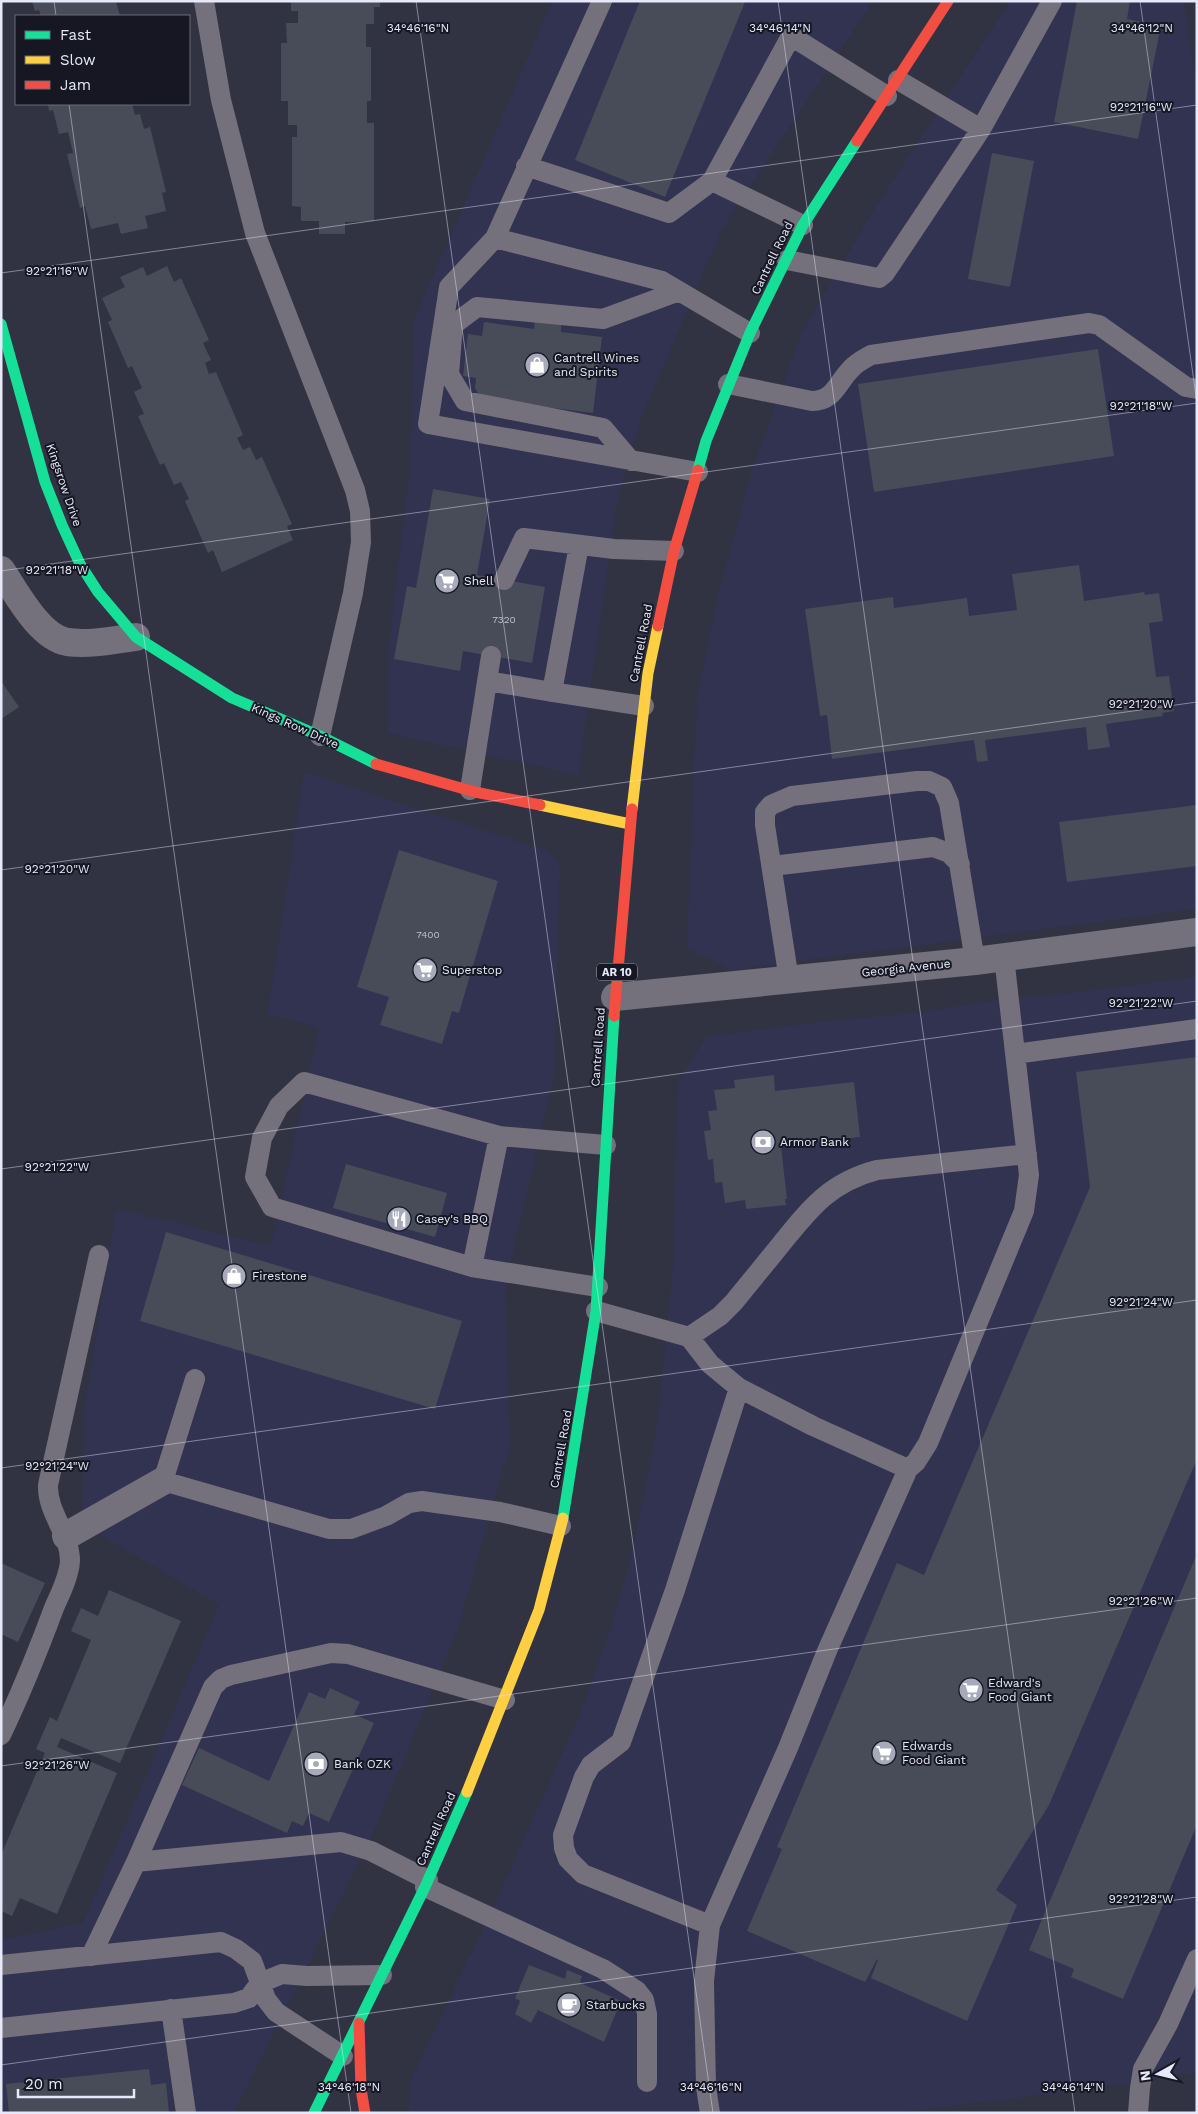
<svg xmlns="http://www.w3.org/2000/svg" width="1198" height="2114" viewBox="0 0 1198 2114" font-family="'Work Sans',sans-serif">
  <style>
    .built { fill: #323251 }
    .building { fill: #484c58 }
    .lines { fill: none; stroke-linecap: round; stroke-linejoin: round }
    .lane { stroke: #74707c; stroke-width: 20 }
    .street { stroke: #74707c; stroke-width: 28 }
    .fast { stroke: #16e098; stroke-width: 11 }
    .slow { stroke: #ffcf43; stroke-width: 11 }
    .jam { stroke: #f24e42; stroke-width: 11 }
    .ticks { fill: none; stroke: #e7e9fa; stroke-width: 1; stroke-opacity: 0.45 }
    .labels { text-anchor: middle; stroke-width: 4; stroke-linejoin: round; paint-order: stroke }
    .number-label { font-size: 10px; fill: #bfc2d2 }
    .shield { fill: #161723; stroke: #a8aaba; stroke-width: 1 }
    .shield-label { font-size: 11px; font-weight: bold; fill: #e7e9fa }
    .street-label { font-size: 12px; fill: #e7e9fa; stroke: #161723 }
    .poi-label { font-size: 12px; fill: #e7e9fa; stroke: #161723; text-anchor: start }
    .ticks-label { font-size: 12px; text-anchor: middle; fill: #e7e9fa; stroke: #161723; stroke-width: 4; stroke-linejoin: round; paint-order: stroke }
  </style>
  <rect width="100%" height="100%" fill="#323342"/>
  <!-- built -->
  <path class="built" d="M552,1H873L722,229L640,421L617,503L578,775L388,733V653L410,468L414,320Z
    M1010,1H1184L1197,98V909L732,970L687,948L697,696L718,596L749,478L801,334L873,211Z
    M304,772L545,850L560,863L554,1075L505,1289L510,1445L457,1632L371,1838L234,2113H1V1940L83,1923L219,1605L82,1524L84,1413L116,1209L271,1246L319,1028L268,1014Z
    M1197,977V2073L1065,2092L893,2113H409V2084L499,1895L581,1711L612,1625L633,1550L655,1438L663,1369L674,1259L675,1157L679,1080L706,1037L801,1024L923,1012L1009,998L1064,994Z"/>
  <!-- building -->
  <path class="building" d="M32,1H116L120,16H41L39,10L35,11Z
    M291,1H380V7H374V24H366V47H371V101H367V123H374V221L345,222V234H319V221H301V207L292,206V137H297V125H288V101H281V43H287L286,23H298V11H291Z
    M640,1L745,2L665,197L575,160Z
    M1077,1H1130L1127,19L1161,26L1138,139L1054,122Z
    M48,104H132L135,115L140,114L144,129L150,127L166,192L162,193L166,211L145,216L148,228L121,234L118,223L91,229L85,206L80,208L67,154L73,153L68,132L59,134L53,110L49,111Z
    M992,153L1034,161L1010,287L968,279Z
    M167,266L174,282L181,278L209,340L203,343L211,360L205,363L209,374L216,372L243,435L237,438L243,450L250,447L256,460L262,457L292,524L287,526L293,540L222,572L213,550L208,553L185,501L189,499L181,482L174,485L164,463L160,465L138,416L144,414L134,392L142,388L132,366L128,368L108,322L112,320L102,298L125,287L120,277L143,267L147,276Z
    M535,320L561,323V332L602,337L593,413L482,399L475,388L476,378L463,376L468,334L482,336L484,322L534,329Z
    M1098,349L1114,456L874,492L858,384Z
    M433,489L490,499L477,575L545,587L532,663L463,651L460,671L394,659L407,586L416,588Z
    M1079,565L1084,601L1144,592L1145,595L1159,593L1163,621L1149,623L1156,677L1169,676L1174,711L1162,713L1163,716L1106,724L1110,747L1088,750L1086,727L985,740L988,761L977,762L974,740L832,759L827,715L820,716L805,609L893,597L894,608L967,598L969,616L1017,610L1012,574Z
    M1,681L19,707L1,719Z
    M1197,805V866L1067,882L1059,822Z
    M399,850L498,881L459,1013L452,1011L442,1044L380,1025L389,997L357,987Z
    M1197,1057V1459L1049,1805L996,1890L1017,1905L967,2021L871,1978L878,1960L877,1959L865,1982L747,1931L782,1849L777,1847L897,1563L924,1575L1090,1187L1076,1072Z
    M774,1075L775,1091L854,1082L860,1137L781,1146L787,1199H785L786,1205L746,1209L745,1200L725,1203L722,1182L715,1183L713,1159L708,1160L704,1131L711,1130L708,1111L717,1110L714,1090L735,1088L734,1080Z
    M346,1164L447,1193L435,1237L333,1208Z
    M166,1232L462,1321L435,1409L140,1321Z
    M1197,1554V1825L1123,1999L1071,1977L1074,1969L1029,1950Z
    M1,1563L45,1583L18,1642L1,1634Z
    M109,1590L181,1621L120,1763L61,1738L57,1747L117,1773L57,1914L20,1898L12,1916L1,1911V1855L45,1753L36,1749L50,1717L57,1721L91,1640L71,1631L81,1608L98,1616Z
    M330,1688L360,1702L354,1714L374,1723L329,1822L309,1813L303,1826L292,1821L287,1833L182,1785L199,1748L269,1781L309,1692L325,1699Z
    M529,1965L565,1979L567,1970L582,1976L580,1983L621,2001L604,2042L538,2010L531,2023L515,2014L520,2001L515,1998Z
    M149,2069L151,2085L166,2083L169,2113H9L6,2084Z"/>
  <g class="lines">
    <!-- lane -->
    <path class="lane" d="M204,1L221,100L255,233L355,490L360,511L361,542L353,593L320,736
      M602,1L495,238L449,287L428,424L698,472
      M898,80L981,129
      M526,166L669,213L712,181
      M803,225L712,181L791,36L887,96
      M495,238L662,281L750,333
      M787,260L873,277L879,278L885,273L981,129L1052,1
      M728,384L812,401C834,401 837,383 851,369C856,363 864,359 871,355L1089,323L1099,325L1106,330L1186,387L1197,389
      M631,461L603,428L465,401L449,374L453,325L477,307L603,319L679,291
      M504,580L524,538L614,549L674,551
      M488,681L552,692L644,706
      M552,692L579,545
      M470,790L491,656
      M772,866L933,847L949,853L960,864
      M789,980L765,825V812L771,805L792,796L917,781H929L942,787L949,803L975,961
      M1015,1054L1197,1029
      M472,1267L499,1136
      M598,1287L472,1267L272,1207L255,1177L262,1138L279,1106L304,1082L499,1136L606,1145
      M596,1311L689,1337L710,1364L739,1388L813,1426L908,1469
      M689,1337L720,1316L734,1302C750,1282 766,1263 782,1243C811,1207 831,1182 877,1170L1027,1154
      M195,1379L163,1481L329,1529H351L386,1516L409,1503L422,1501L500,1512L561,1526
      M1,1735C21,1693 38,1651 54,1608C60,1594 69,1577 70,1561C70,1533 47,1513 48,1485L99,1255
      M428,1880L371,1851L341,1842L136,1862L213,1687L221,1679L231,1675L331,1653L348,1654L505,1700
      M425,1887L603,1969L637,1991L644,2000L647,2014V2082
      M710,1925L583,1874L568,1859L564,1848L563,1835L584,1777L591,1765L621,1742L675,1590L739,1388
      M91,1956L136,1862
      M1,1965L221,1942L236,1949L252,1961L266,1999L276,2012L343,2056
      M171,2009L186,2113
      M1,2028L234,2003L249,1998L260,1983L282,1974L307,1976L382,1975
      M710,2113L706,2087L704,1981L710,1925L788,1748L827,1651L908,1469L916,1462L928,1443L1024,1211L1029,1175L1004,957
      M1138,2113L1140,2088L1143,2069L1168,2024L1197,1959"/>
    <!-- street -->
    <path class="street" d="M1,570C16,592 39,637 67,642C90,645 114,640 136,637
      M615,997L975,961L1197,932
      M66,1536L163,1481"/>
    <!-- fast -->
    <path class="fast" d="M1,324L45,482L62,525L80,564L98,592L136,637L232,698L320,736L376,764
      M698,470L706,441L750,333L803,225L857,141
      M563,1518L596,1311L614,1016
      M314,2113L425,1887L467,1792"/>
    <!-- slow -->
    <path class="slow" d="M540,805L630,824
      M632,809L648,673L658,626
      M467,1792L539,1610L563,1518"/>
    <!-- jam -->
    <path class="jam" d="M857,141L948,1
      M658,626L674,551L698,470
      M376,764L475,792L540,805
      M614,1016L632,809
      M359,2023L361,2089L365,2113"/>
  </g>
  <!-- ticks -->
  <path class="ticks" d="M54,1L56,16M416,1L713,2113M778,1L1075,2113M1140,1L1197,403M69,104L351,2113M1,273L1197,105M1,571L1197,403M1,870L1197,702M1,1169L1197,1001M1,1468L1197,1300M1,1766L1197,1598M1,2065L1197,1897"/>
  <!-- icons -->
  <defs>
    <symbol id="shop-disc" viewBox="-11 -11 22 22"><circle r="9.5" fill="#a8a9ba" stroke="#161723"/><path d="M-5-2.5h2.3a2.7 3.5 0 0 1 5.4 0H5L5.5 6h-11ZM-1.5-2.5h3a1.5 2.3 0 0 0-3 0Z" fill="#fff"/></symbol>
    <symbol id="supermarket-disc" viewBox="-11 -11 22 22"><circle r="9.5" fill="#a8a9ba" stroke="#161723"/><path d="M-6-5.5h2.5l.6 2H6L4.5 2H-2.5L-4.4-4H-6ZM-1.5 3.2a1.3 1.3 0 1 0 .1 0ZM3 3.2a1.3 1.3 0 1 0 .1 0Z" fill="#fff"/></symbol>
    <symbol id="bank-disc" viewBox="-11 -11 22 22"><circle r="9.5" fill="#a8a9ba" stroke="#161723"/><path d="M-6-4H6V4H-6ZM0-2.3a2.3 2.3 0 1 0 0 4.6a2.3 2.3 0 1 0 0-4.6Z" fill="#fff"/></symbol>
    <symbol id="restaurant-disc" viewBox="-11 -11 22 22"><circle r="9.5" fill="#a8a9ba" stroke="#161723"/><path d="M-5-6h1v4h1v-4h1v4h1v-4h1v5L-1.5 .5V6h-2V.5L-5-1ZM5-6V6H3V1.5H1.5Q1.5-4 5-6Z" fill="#fff"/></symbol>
    <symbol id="cafe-disc" viewBox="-11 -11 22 22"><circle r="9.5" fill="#a8a9ba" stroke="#161723"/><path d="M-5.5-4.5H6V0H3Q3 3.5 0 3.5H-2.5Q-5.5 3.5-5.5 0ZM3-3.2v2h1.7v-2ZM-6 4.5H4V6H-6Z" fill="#fff"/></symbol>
  </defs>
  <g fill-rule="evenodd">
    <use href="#shop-disc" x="523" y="351" width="28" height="28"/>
    <use href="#supermarket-disc" x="433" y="567" width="28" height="28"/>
    <use href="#supermarket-disc" x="411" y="956" width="28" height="28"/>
    <use href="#bank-disc" x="749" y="1128" width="28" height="28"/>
    <use href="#restaurant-disc" x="385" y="1205" width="28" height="28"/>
    <use href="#shop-disc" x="220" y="1262" width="28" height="28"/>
    <use href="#supermarket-disc" x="957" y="1676" width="28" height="28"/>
    <use href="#supermarket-disc" x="870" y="1739" width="28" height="28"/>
    <use href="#bank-disc" x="302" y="1750" width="28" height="28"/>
    <use href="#cafe-disc" x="555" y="1991" width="28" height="28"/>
  </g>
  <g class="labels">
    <!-- number labels -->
    <g class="number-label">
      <text x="504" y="623">7320</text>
      <text x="428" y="938">7400</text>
    </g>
    <!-- shield labels -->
    <rect class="shield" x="597" y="963.5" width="40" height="17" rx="4"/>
    <g class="shield-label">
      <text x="617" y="976">AR 10</text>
    </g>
    <!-- street labels -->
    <g class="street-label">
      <text transform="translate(772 258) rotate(-64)" y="4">Cantrell Road</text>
      <text transform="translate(64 485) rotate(71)" y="4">Kingsrow Drive</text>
      <text transform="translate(641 643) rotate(-79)" y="4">Cantrell Road</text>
      <text transform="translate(295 726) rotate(24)" y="4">Kings Row Drive</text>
      <text transform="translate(906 968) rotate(-6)" y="4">Georgia Avenue</text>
      <text transform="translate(598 1047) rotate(-86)" y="4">Cantrell Road</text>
      <text transform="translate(561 1449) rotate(-80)" y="4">Cantrell Road</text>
      <text transform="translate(436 1829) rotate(-66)" y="4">Cantrell Road</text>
    </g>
    <!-- poi labels -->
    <g class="poi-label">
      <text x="554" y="362">Cantrell Wines<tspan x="554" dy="14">and Spirits</tspan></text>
      <text x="464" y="585">Shell</text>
      <text x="442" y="974">Superstop</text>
      <text x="780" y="1146">Armor Bank</text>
      <text x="416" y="1223">Casey's BBQ</text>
      <text x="252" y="1280">Firestone</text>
      <text x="988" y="1687">Edward's<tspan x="988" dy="14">Food Giant</tspan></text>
      <text x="902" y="1750">Edwards<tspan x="902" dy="14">Food Giant</tspan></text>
      <text x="334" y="1768">Bank OZK</text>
      <text x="586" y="2009">Starbucks</text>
    </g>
  </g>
  <g class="ticks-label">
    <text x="418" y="32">34°46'16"N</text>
    <text x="780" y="32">34°46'14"N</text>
    <text x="1142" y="32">34°46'12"N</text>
    <text x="1141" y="111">92°21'16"W</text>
    <text x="57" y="275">92°21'16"W</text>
    <text x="1141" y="410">92°21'18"W</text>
    <text x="57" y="574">92°21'18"W</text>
    <text x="1141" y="708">92°21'20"W</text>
    <text x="57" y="873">92°21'20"W</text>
    <text x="1141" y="1007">92°21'22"W</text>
    <text x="57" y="1171">92°21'22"W</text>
    <text x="1141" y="1306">92°21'24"W</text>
    <text x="57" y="1470">92°21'24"W</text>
    <text x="1141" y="1605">92°21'26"W</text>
    <text x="57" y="1769">92°21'26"W</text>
    <text x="1141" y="1903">92°21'28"W</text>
    <text x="349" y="2091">34°46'18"N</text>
    <text x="711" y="2091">34°46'16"N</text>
    <text x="1073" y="2091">34°46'14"N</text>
  </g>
  <!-- border -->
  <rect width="1198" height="2114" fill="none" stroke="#e7e9fa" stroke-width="5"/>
  <!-- legend -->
  <rect x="15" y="15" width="175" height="90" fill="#161723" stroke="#6a6b79"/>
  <rect x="25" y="31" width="25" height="8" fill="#16e098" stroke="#6a6b79"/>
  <text x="60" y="40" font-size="15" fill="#e7e9fa">Fast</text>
  <rect x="25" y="56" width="25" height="8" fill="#ffcf43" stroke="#6a6b79"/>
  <text x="60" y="65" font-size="15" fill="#e7e9fa">Slow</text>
  <rect x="25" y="81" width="25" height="8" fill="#f24e42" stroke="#6a6b79"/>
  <text x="60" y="90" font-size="15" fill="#e7e9fa">Jam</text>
  <!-- north arrow -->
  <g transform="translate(1158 2074) rotate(262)" stroke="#161723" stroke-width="4" paint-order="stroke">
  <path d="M0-4L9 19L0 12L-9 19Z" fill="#e7e9fa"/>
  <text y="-8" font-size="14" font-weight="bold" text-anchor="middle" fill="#e7e9fa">N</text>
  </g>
  <!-- scale -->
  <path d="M18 2089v8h116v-8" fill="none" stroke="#e7e9fa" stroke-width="2.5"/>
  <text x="25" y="2089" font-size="15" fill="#e7e9fa" stroke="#161723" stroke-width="4" paint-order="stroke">20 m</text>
</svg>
